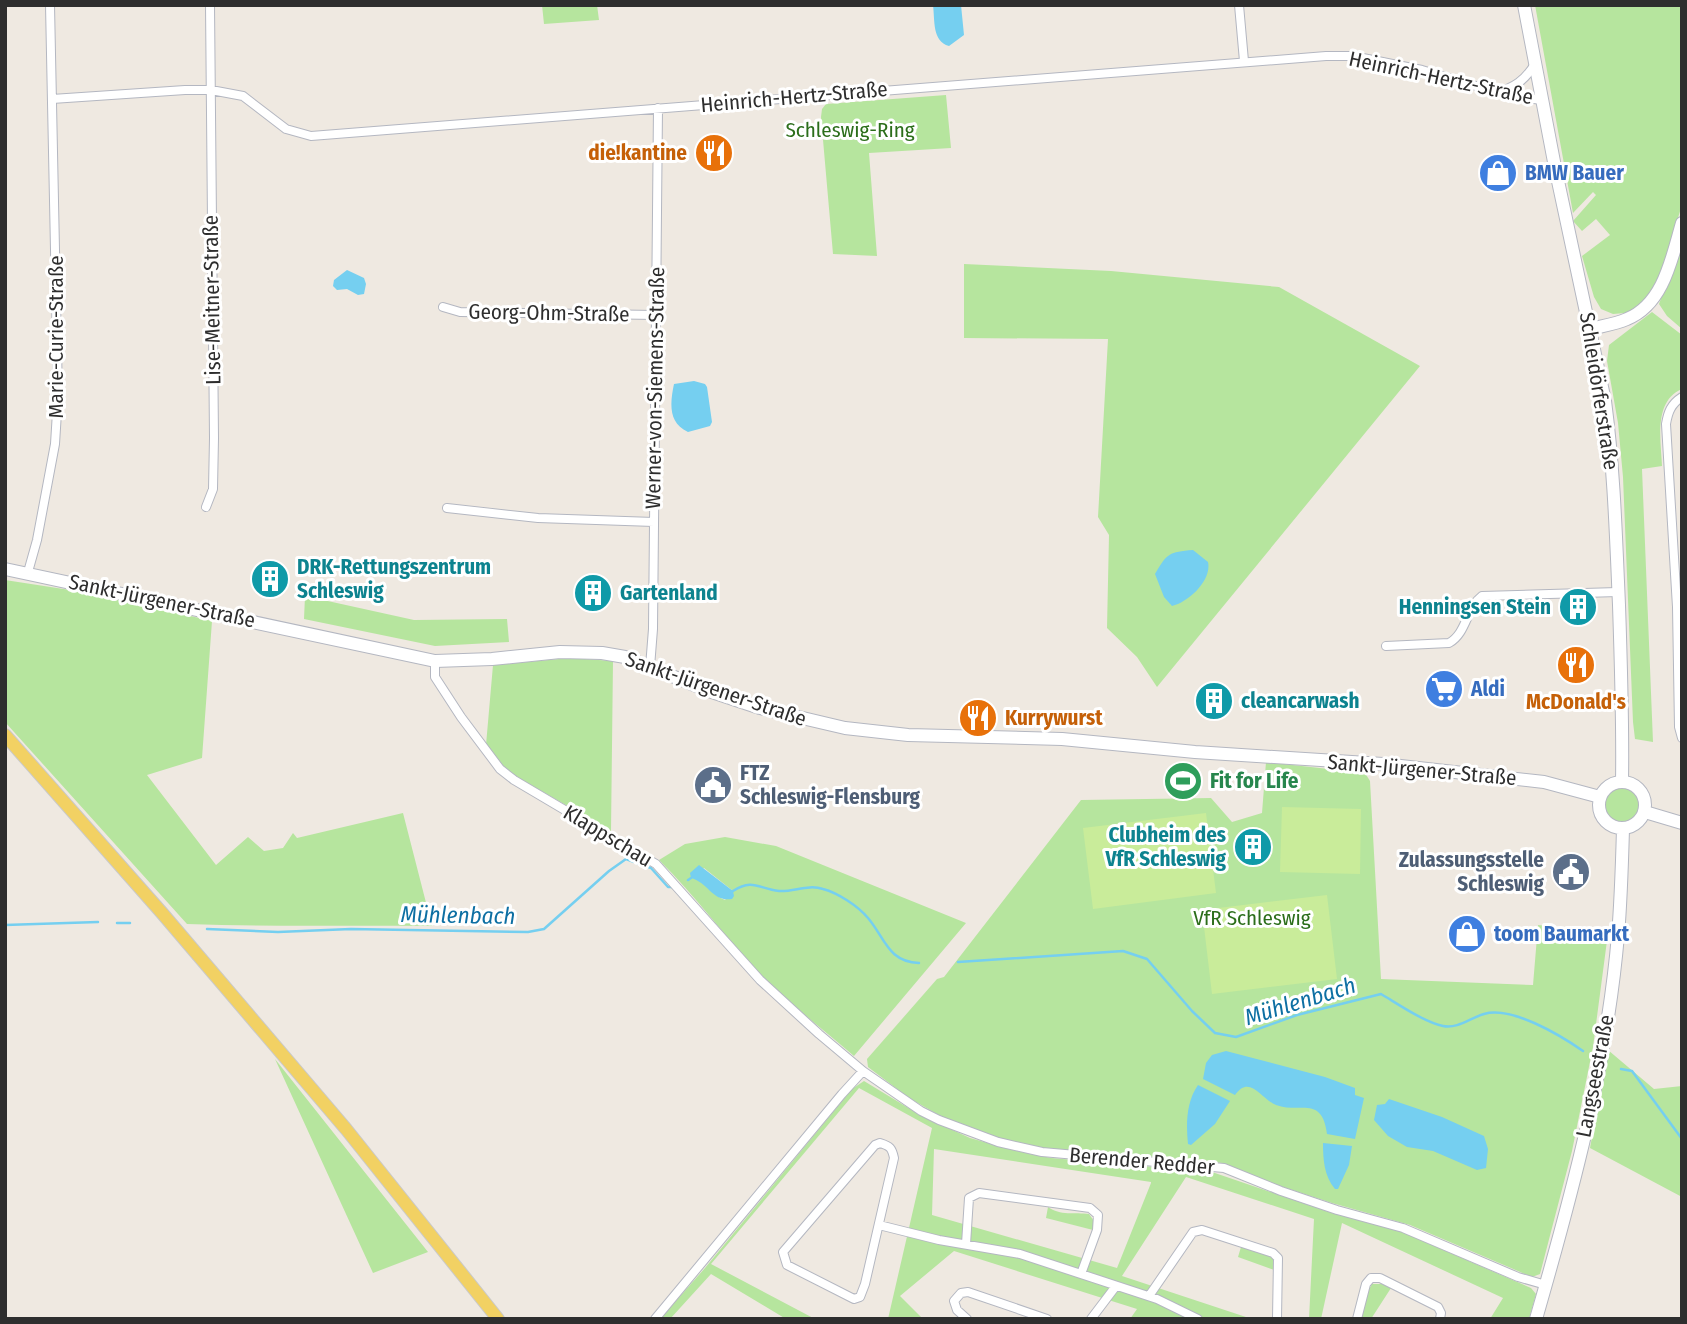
<svg xmlns="http://www.w3.org/2000/svg" width="1687" height="1324" viewBox="0 0 1687 1324" font-family="'Fira Sans Condensed',sans-serif">
  <style>
    .green { fill: #b6e59e; fill-rule: evenodd }
    .pitch { fill: #c9ec9a }
    .water { fill: #75cff0 }
    .lines { fill: none; stroke-linecap: round; stroke-linejoin: round }
    .stream { stroke: #75cff0; stroke-width: 2.5 }
    .street-casing { stroke: #b4b7c1; stroke-width: 10 }
    .secondary-casing { stroke: #b4b7c1; stroke-width: 14 }
    .primary-casing { stroke: #c9c9c9; stroke-width: 14 }
    .street { stroke: #fff; stroke-width: 8 }
    .secondary { stroke: #fff; stroke-width: 12 }
    .primary { stroke: #f2d163; stroke-width: 12 }
    .labels { text-anchor: middle; stroke-width: 6; stroke-linejoin: round; paint-order: stroke }
    .street-label { font-size: 21px; fill: #2e2e2e; stroke: #fff }
    .park-label { font-size: 21px; fill: #2c6e1b; stroke: #fff }
    .food-label { font-size: 21px; font-weight: bold; fill: #c56008; stroke: #fff; text-anchor: end }
    .shop-label { font-size: 21px; font-weight: bold; fill: #366cbe; stroke: #fff; text-anchor: start }
    .culture-label { font-size: 21px; font-weight: bold; fill: #0d838f; stroke: #fff; text-anchor: start }
    .service-label { font-size: 21px; font-weight: bold; fill: #4e5e75; stroke: #fff; text-anchor: start }
    .leisure-label { font-size: 21px; font-weight: bold; fill: #27864d; stroke: #fff; text-anchor: start }
    .water-label { font-size: 23px; font-style: italic; fill: #0d6fa3; stroke: #fff }
  </style>
  <rect width="100%" height="100%" fill="#efe9e1"/>
  <!-- green -->
  <path class="green" d="M542,5H597L599,20L544,24Z
    M1535,5H1682V205L1659,278L1649,297L1637,308L1625,313L1613,314L1601,309L1594,297L1582,256L1610,235L1596,219L1582,231L1573,221L1596,195L1593,192L1573,213Z
    M946,95L951,148L869,153L877,256L833,254L821,117L822,109L826,104Z
    M1682,240V329L1667,316L1659,304Z
    M964,264L1111,271L1279,287L1420,366L1157,687L1137,657L1107,628L1109,535L1098,517L1108,339L964,338Z
    M1652,312L1682,335V389C1653,401 1661,441 1662,466L1642,469L1653,742L1635,739L1633,722L1623,477L1618,423L1607,361L1609,345Z
    M5,580L96,594L212,621L202,758L147,775L216,865L248,837L264,851L283,848L293,833L297,838L403,813L432,926C350,925 269,927 187,924L5,722Z
    M305,596L414,620L507,619L509,642L435,646L304,619Z
    M570,658L613,661L611,831L517,777L501,765L486,745L493,665Z
    M1266,762L1365,773L1370,781L1381,979L1533,985L1538,925L1608,933L1593,1047L1572,1151L1540,1274L1532,1277L1410,1225L1332,1203L1280,1186L1223,1163L1062,1151L1023,1145L979,1132L944,1118L909,1098L868,1067L867,1059L937,979L944,977L1081,800L1211,798L1232,822L1262,813Z
    M1603 806a19 19 0 1 1 38 0a19 19 0 1 1-38 0Z
    M725,837L776,846L966,923L854,1056C823,1029 789,1004 760,974C725,937 695,895 659,860L685,844ZM704,868L733,891L725,900C711,895 707,882 693,878Z
    M1608,1050L1654,1089L1682,1086V1197L1590,1148Z
    M275,1059L428,1252L373,1273Z
    M864,1081L920,1115L970,1138L1013,1150L1051,1158L1212,1172L1332,1213L1402,1232L1531,1288L1536,1294L1529,1319H1490L1503,1298L1342,1223L1321,1319H1309L1314,1219L1186,1177L1122,1276L1252,1319H1130L1137,1309L954,1251L900,1296L923,1319H888L932,1128L859,1088L711,1264L815,1319H786L711,1274L670,1319H660L705,1268L852,1089ZM934,1149L1151,1182V1183L1117,1268L932,1215Z
    M1048,1207C1060,1216 1075,1212 1089,1214L1094,1221L1093,1230L1046,1218Z
    M1241,1247L1271,1256L1276,1261L1277,1271L1238,1257Z
    M1372,1284H1382L1391,1288L1371,1319H1361L1369,1289Z"/>
  <!-- pitch -->
  <path class="pitch" d="M1282,807L1361,809L1360,874L1280,872Z
    M1206,813L1216,893L1093,909L1083,828Z
    M1327,895L1337,979L1212,994L1202,910Z"/>
  <!-- water -->
  <path class="water" d="M933,5H961L964,35L949,46C932,41 935,21 933,5Z
    M347,270L364,278L366,284L364,294L358,295L347,289L337,290L333,286L334,280Z
    M694,381L705,384L707,387L712,422L710,426L688,432C668,423 670,403 674,384Z
    M1193,550L1208,562C1212,580 1189,602 1172,606L1164,597L1155,574C1167,553 1169,552 1193,550Z
    M699,865L733,891L734,896L732,899C712,902 709,883 691,878L690,873Z
    M1226,1051L1325,1077L1355,1088V1095L1364,1098L1355,1139L1327,1134C1322,1095 1300,1114 1276,1105C1261,1099 1250,1074 1235,1095L1203,1079L1206,1063L1212,1055Z
    M1198,1085L1230,1101L1215,1124L1191,1145L1188,1144C1186,1125 1186,1102 1198,1085Z
    M1389,1099L1442,1117L1484,1136L1488,1149L1486,1168L1477,1170L1433,1151L1407,1147L1388,1136L1374,1120L1377,1105L1385,1104Z
    M1323,1143L1352,1146L1349,1165L1338,1189H1335C1324,1176 1323,1159 1323,1143Z"/>
  <g class="lines">
    <!-- stream -->
    <path class="stream" d="M688,880L691,878
      M733,891C753,878 759,889 779,891C794,892 808,884 823,889C838,893 858,906 868,918C885,938 888,962 919,963
      M117,923H130
      M5,925L98,922
      M207,929L278,932L351,929L528,932L544,929L609,871L626,859L651,868L668,887H674
      M958,962L1123,951L1147,959L1192,1011L1215,1033L1236,1037L1297,1015L1381,994C1398,1004 1424,1022 1443,1026C1458,1029 1470,1018 1484,1014C1512,1006 1560,1035 1583,1051
      M1621,1069L1632,1071L1682,1139"/>
    <defs>
      <path id="street" d="M1239,5L1244,61
        M1497,92C1514,88 1525,80 1535,64
        M52,99L185,90H211L243,96L286,129L311,136L1326,56H1353L1422,70L1513,97L1543,100
        M443,307L460,312L656,315
        M1682,397C1671,404 1668,412 1666,424L1677,607L1679,727L1682,738
        M206,507L213,489L214,438L210,5
        M447,508L538,518L654,522
        M28,572L37,540L55,444L58,396L50,5
        M1386,646L1449,643C1467,633 1466,608 1482,596L1618,592
        M435,661V677L461,717L500,769L514,780L656,864L760,980L819,1034L863,1071L921,1111L939,1120L998,1142L1042,1152L1224,1168L1281,1191L1337,1210L1403,1228L1518,1277L1546,1285
        M650,667L653,629L658,108
        M880,1143C890,1146 892,1148 894,1158L865,1284L860,1297L854,1299L787,1265L783,1252L875,1145Z
        M879,1225L939,1240L1020,1254L1157,1299L1198,1319
        M966,1244L969,1198L979,1193L1090,1208L1098,1215L1097,1230L1081,1274
        M1149,1296L1193,1232L1202,1230L1273,1253L1278,1258L1277,1319
        M655,1319L842,1094L863,1071
        M967,1319L957,1310L954,1301L961,1293L968,1292L1047,1319
        M1091,1319L1116,1286
        M1357,1319L1366,1284L1371,1278H1380L1438,1307L1441,1313L1440,1319"/>
      <path id="secondary" d="M1524,5L1555,167L1605,401C1614,469 1616,537 1619,605C1621,664 1623,723 1622,782
        M1590,329C1602,326 1616,324 1627,319C1664,304 1672,257 1682,223
        M5,569L435,661L492,659L560,652L602,653L625,657L709,691L760,708L845,728L908,735L1062,739L1195,752L1383,764L1544,782L1600,797
        M1599 805a23 23 0 1 1 46 0a23 23 0 1 1-46 0Z
        M1645,812L1682,823
        M1536,1319C1572,1194 1607,1065 1618,935C1621,900 1622,864 1623,829"/>
      <path id="primary" d="M5,735L162,913L346,1129L498,1319"/>
    </defs>
    <!-- street casing -->
    <use href="#street" class="street-casing"/>
    <!-- secondary casing -->
    <use href="#secondary" class="secondary-casing"/>
    <!-- primary casing -->
    <use href="#primary" class="primary-casing"/>
    <!-- street -->
    <use href="#street" class="street"/>
    <!-- secondary -->
    <use href="#secondary" class="secondary"/>
    <!-- primary -->
    <use href="#primary" class="primary"/>
  </g>
  <!-- icons -->
  <defs>
    <symbol id="restaurant-disc" viewBox="-11 -11 22 22"><circle r="9.5" fill="#e8710a" stroke="#fff"/><path d="M-5-6h1v4h1v-4h1v4h1v-4h1v5L-1.5 .5V6h-2V.5L-5-1ZM5-6V6H3V1.5H1.5Q1.5-4 5-6Z" fill="#fff"/></symbol>
    <symbol id="shop-disc" viewBox="-11 -11 22 22"><circle r="9.5" fill="#3f7fe0" stroke="#fff"/><path d="M-5-2.5h2.3a2.7 3.5 0 0 1 5.4 0H5L5.5 6h-11ZM-1.5-2.5h3a1.5 2.3 0 0 0-3 0Z" fill="#fff"/></symbol>
    <symbol id="building-disc" viewBox="-11 -11 22 22"><circle r="9.5" fill="#0f9aa8" stroke="#fff"/><path d="M-4-6H4V6H1V3H-1V6H-4ZM-2.5-4.3h1.7v1.8h-1.7ZM.8-4.3h1.7v1.8H.8ZM-2.5-1h1.7V.8h-1.7ZM.8-1h1.7V.8H.8Z" fill="#fff"/></symbol>
    <symbol id="supermarket-disc" viewBox="-11 -11 22 22"><circle r="9.5" fill="#3f7fe0" stroke="#fff"/><path d="M-6-5.5h2.5l.6 2H6L4.5 2H-2.5L-4.4-4H-6ZM-1.5 3.2a1.3 1.3 0 1 0 .1 0ZM3 3.2a1.3 1.3 0 1 0 .1 0Z" fill="#fff"/></symbol>
    <symbol id="stadium-disc" viewBox="-11 -11 22 22"><circle r="9.5" fill="#2e9e5b" stroke="#fff"/><path d="M0-5a6.5 5 0 1 0 0 10a6.5 5 0 1 0 0-10ZM-3.5-1.8h7v3.6h-7Z" fill="#fff"/></symbol>
    <symbol id="civic-disc" viewBox="-11 -11 22 22"><circle r="9.5" fill="#5c6f8a" stroke="#fff"/><path d="M-.6-6.5H3V-4.5H.6V-3L4-1V1h2V6H-6V1h2V-1L-.6-3ZM-1.2 2.5V6h2.4V2.5Z" fill="#fff"/></symbol>
  </defs>
  <g fill-rule="evenodd">
    <use href="#restaurant-disc" x="692" y="131" width="44" height="44"/>
    <use href="#shop-disc" x="1476" y="151" width="44" height="44"/>
    <use href="#building-disc" x="248" y="557" width="44" height="44"/>
    <use href="#building-disc" x="571" y="571" width="44" height="44"/>
    <use href="#building-disc" x="1556" y="585" width="44" height="44"/>
    <use href="#restaurant-disc" x="1554" y="643" width="44" height="44"/>
    <use href="#supermarket-disc" x="1422" y="667" width="44" height="44"/>
    <use href="#building-disc" x="1192" y="679" width="44" height="44"/>
    <use href="#restaurant-disc" x="956" y="696" width="44" height="44"/>
    <use href="#stadium-disc" x="1161" y="759" width="44" height="44"/>
    <use href="#civic-disc" x="691" y="763" width="44" height="44"/>
    <use href="#building-disc" x="1231" y="825" width="44" height="44"/>
    <use href="#civic-disc" x="1549" y="850" width="44" height="44"/>
    <use href="#shop-disc" x="1445" y="912" width="44" height="44"/>
  </g>
  <g class="labels">
    <!-- street labels -->
    <g class="street-label">
      <text transform="translate(1441 78) rotate(12)" y="7">Heinrich-Hertz-Straße</text>
      <text transform="translate(794 97) rotate(-5)" y="7">Heinrich-Hertz-Straße</text>
      <text transform="translate(212 300) rotate(-91)" y="7">Lise-Meitner-Straße</text>
      <text transform="translate(549 313) rotate(1)" y="7">Georg-Ohm-Straße</text>
      <text transform="translate(56 337) rotate(-90)" y="7">Marie-Curie-Straße</text>
      <text transform="translate(655 388) rotate(-89)" y="7">Werner-von-Siemens-Straße</text>
      <text transform="translate(1599 391) rotate(81)" y="7">Schleidörferstraße</text>
      <text transform="translate(162 601) rotate(12)" y="7">Sankt-Jürgener-Straße</text>
      <text transform="translate(716 689) rotate(19)" y="7">Sankt-Jürgener-Straße</text>
      <text transform="translate(1422 770) rotate(5)" y="7">Sankt-Jürgener-Straße</text>
      <text transform="translate(608 836) rotate(31)" y="7">Klappschau</text>
      <text transform="translate(1595 1076) rotate(-79)" y="7">Langseestraße</text>
      <text transform="translate(1142 1161) rotate(5)" y="7">Berender Redder</text>
    </g>
    <!-- park labels -->
    <g class="park-label">
      <text x="850" y="137">Schleswig-Ring</text>
      <text x="1252" y="925">VfR Schleswig</text>
    </g>
    <!-- food labels -->
    <g class="food-label">
      <text x="687" y="160">die!kantine</text>
      <text x="1576" y="709" text-anchor="middle">McDonald's</text>
      <text x="1005" y="725" text-anchor="start">Kurrywurst</text>
    </g>
    <!-- shop labels -->
    <g class="shop-label">
      <text x="1525" y="180">BMW Bauer</text>
      <text x="1471" y="696">Aldi</text>
      <text x="1494" y="941">toom Baumarkt</text>
    </g>
    <!-- culture labels -->
    <g class="culture-label">
      <text x="297" y="574">DRK-Rettungszentrum<tspan x="297" dy="24">Schleswig</tspan></text>
      <text x="620" y="600">Gartenland</text>
      <text x="1551" y="614" text-anchor="end">Henningsen Stein</text>
      <text x="1241" y="708">cleancarwash</text>
      <text x="1226" y="842" text-anchor="end">Clubheim des<tspan x="1226" dy="24">VfR Schleswig</tspan></text>
    </g>
    <!-- service labels -->
    <g class="service-label">
      <text x="740" y="780">FTZ<tspan x="740" dy="24">Schleswig-Flensburg</tspan></text>
      <text x="1544" y="867" text-anchor="end">Zulassungsstelle<tspan x="1544" dy="24">Schleswig</tspan></text>
    </g>
    <!-- leisure labels -->
    <g class="leisure-label">
      <text x="1210" y="788">Fit for Life</text>
    </g>
    <!-- water labels -->
    <g class="water-label">
      <text transform="translate(458 915) rotate(1)" y="8">Mühlenbach</text>
      <text transform="translate(1300 1001) rotate(-17)" y="8">Mühlenbach</text>
    </g>
  </g>
  <!-- border -->
  <rect width="1687" height="1324" fill="none" stroke="#2e2e2e" stroke-width="14"/>
</svg>
